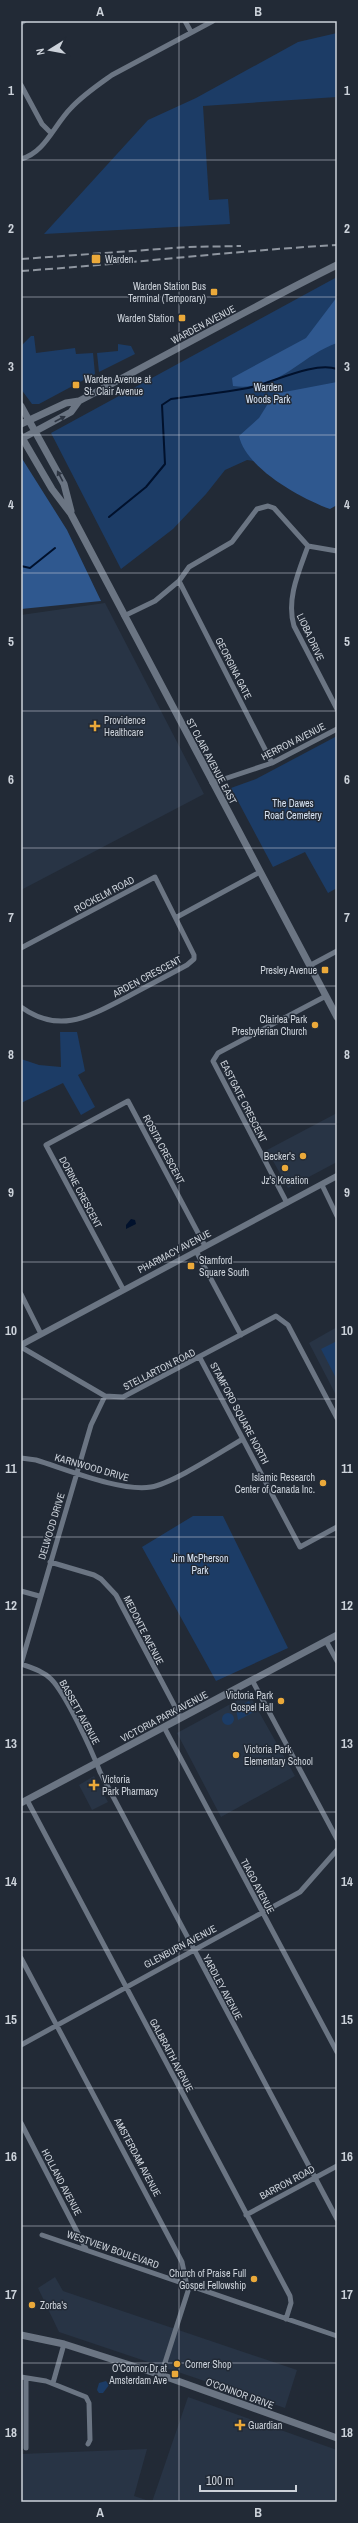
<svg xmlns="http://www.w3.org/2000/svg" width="358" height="2523" viewBox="0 0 358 2523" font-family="'Archivo Narrow',sans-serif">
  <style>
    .built { fill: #283445 }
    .green { fill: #1c3c66 }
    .forest { fill: #2f588f }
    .water { fill: #01112c }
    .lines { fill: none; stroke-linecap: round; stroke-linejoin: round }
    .stream { stroke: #01112c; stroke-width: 2 }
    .minor { stroke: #6b7583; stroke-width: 5 }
    .tertiary { stroke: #6b7583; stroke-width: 6 }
    .secondary { stroke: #6b7583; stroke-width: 7 }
    .rail { stroke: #8f96a0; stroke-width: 2; stroke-dasharray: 8 4; stroke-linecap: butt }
    .oneway { fill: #2d3542 }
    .grid { fill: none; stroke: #ccd2da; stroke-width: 1; stroke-opacity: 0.55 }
    .poi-dot { fill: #eba93a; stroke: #222a36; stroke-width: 1.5 }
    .labels { text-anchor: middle; stroke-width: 3; stroke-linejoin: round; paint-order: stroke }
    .poi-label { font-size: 10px; fill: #ccd2da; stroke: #222a36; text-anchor: start }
    .street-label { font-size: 10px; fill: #ccd2da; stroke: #222a36 }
    .park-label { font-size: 10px; fill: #d6e2f2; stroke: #222a36 }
    .neatline { fill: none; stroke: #ccd2da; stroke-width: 1.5 }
    .grid-label { font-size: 13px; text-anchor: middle; font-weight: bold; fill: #ccd2da }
  </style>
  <rect width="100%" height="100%" fill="#222a36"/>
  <!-- built -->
  <path class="built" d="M105,603L204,794L21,890V615Z
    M337,1113V1162L288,1188L267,1150Z
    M337,1327V1397L309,1343Z
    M249,1694L295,1776L221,1817L177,1733Z
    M94,1776L108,1802L92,1810L79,1785Z
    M55,2277L63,2291L297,2370L285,2408L59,2332L38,2288Z
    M188,2397L337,2450V2502H21V2454L147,2449L134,2496L152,2502Z"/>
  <!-- green -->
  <path class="green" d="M337,33V97L203,106L209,200L228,199L230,224L44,234L148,120L196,98L298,42Z
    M337,277V504L284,465L247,460L225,470L206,494L173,529L121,569L51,433Z
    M31,336H34L36,353L75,348L76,354L93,353L95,374L39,404H32L21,389V346Z
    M118,344L131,346L135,354L99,372L97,353L118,351Z
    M337,736V888L328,893L305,852L273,867L231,788L256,779Z
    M60,1032H77L85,1071L78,1075L95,1107L81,1115L63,1083L21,1103V1059L39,1065L61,1067Z
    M337,1341V1380L321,1349Z
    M193,1516H223L288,1648L216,1681L142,1547Z
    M249,1701L254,1712L238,1720L236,1709Z
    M222 1719a6 6 0 1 1 12 0a6 6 0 1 1-12 0Z
    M106,2381L109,2385L103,2393H99L97,2390L99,2383Z"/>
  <!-- forest -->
  <path class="forest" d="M337,297V343C298,357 279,392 233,386L232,378L306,338Z
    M337,382V505L330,509C300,498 246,468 239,436L259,418L274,394Z
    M21,457L67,530L101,601L21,609Z"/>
  <!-- water -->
  <path class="water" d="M131,1219L135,1220L136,1224L126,1229V1225Z"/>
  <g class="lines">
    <!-- stream -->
    <path class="stream" d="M109,517L146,487L165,464L162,405L171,399C197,395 222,393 248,388C272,383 314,361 337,369
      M21,566L30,568L55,548"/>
    <!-- minor -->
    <path class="minor" d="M185,21L191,32
      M21,23L24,21
      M21,85L42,124L51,133
      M21,159C45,153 54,125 71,108C83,95 98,85 112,75L213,21
      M308,546C299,571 286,599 294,626L337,709
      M179,581L272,763
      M124,616L155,601L179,581L189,567L232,542L257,509L268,506L274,508L308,546L337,551
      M212,783L272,763L337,729
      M177,917L260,872
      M21,948L155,877L194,955V959L187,965C167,976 147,986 127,997C90,1016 60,1035 21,1007
      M309,966L337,951
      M322,1185L337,1216
      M287,1203L213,1061L218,1053L326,996
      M196,1251L241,1335
      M123,1289L46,1145L128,1101L205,1246
      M21,1294L41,1334
      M21,1347L105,1396L123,1397L276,1316L288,1325L337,1418
      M200,1358L300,1547L337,1527
      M21,1458L36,1460C66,1469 121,1492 151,1487C172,1484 222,1451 243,1439
      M50,1562L94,1575L101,1579L116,1595L181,1718
      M21,1591L39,1596
      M326,1641L337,1661
      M21,1664C32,1668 43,1671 51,1679C66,1694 92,1751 100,1772L337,2219
      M21,1664L91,1425L105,1396
      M252,1680L337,1839
      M164,1727L337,2052
      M27,1800L290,2296L291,2303L286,2319
      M21,1958L182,2262L188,2291L161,2375
      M21,2045L300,1892L337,1850
      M21,2123L86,2249
      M246,2215L337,2166
      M42,2235L337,2336
      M21,2377L46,2381L86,2397L89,2403L90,2440L88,2444
      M26,2378V2448
      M53,2383L64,2344"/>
    <!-- tertiary -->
    <path class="tertiary" d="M21,1345L337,1176"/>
    <!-- secondary -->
    <path class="secondary" d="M21,406L64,484L71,511
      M21,424L66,403L79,401C165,356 250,308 337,265
      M21,436L52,489L71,514L337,1017
      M21,439L71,412L79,401
      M21,1803L337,1635
      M21,2335L64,2344L161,2375L337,2438"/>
    <!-- rail -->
    <path class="rail" d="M21,259L188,247L241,246
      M21,271C127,264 231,251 337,245"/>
  </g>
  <!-- one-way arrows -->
  <defs><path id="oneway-solid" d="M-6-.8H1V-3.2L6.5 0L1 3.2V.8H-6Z"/></defs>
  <g class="oneway">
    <use href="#oneway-solid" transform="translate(60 419) rotate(-27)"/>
    <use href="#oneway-solid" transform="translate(60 476) rotate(-118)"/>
  </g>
  <!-- grid -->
  <path class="grid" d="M179,21V2502M21,160H337M21,297H337M21,435H337M21,573H337M21,711H337M21,848H337M21,986H337M21,1124H337M21,1262H337M21,1399H337M21,1537H337M21,1675H337M21,1812H337M21,1950H337M21,2088H337M21,2226H337M21,2363H337"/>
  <!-- markers -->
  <g class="poi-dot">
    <rect x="91" y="254" width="10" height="10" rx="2"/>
    <rect x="210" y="288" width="8" height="8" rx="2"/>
    <rect x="178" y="314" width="8" height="8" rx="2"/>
    <rect x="72" y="381" width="8" height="8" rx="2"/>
    <path d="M93 720h4v4h4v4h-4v4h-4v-4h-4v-4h4z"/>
    <rect x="321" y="966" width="8" height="8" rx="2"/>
    <circle cx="315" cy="1025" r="4"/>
    <circle cx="303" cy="1156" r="4"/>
    <circle cx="285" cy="1168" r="4"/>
    <rect x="187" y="1262" width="8" height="8" rx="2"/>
    <circle cx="323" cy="1483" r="4"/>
    <circle cx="281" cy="1701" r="4"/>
    <circle cx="236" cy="1755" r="4"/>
    <path d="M92 1779h4v4h4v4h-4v4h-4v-4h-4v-4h4z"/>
    <circle cx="254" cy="2279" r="4"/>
    <circle cx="32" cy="2305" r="4"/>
    <circle cx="177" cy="2364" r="4"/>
    <rect x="171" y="2370" width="8" height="8" rx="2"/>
    <path d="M238 2419h4v4h4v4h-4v4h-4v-4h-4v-4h4z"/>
  </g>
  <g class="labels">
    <!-- poi labels -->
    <g class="poi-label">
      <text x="105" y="263">Warden</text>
      <text x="206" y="290" text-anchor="end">Warden Station Bus<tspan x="206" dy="12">Terminal (Temporary)</tspan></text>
      <text x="174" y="322" text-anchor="end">Warden Station</text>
      <text x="84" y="383">Warden Avenue at<tspan x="84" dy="12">St. Clair Avenue</tspan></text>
      <text x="104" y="724">Providence<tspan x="104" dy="12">Healthcare</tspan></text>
      <text x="317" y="974" text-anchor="end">Presley Avenue</text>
      <text x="307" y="1023" text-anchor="end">Clairlea Park<tspan x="307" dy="12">Presbyterian Church</tspan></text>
      <text x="295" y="1160" text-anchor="end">Becker's</text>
      <text x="285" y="1184" text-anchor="middle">Jz's Kreation</text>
      <text x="199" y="1264">Stamford<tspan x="199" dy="12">Square South</tspan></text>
      <text x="315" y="1481" text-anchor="end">Islamic Research<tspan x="315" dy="12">Center of Canada Inc.</tspan></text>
      <text x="273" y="1699" text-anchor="end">Victoria Park<tspan x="273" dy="12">Gospel Hall</tspan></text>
      <text x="244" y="1753">Victoria Park<tspan x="244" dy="12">Elementary School</tspan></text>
      <text x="102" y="1783">Victoria<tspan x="102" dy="12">Park Pharmacy</tspan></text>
      <text x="246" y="2277" text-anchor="end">Church of Praise Full<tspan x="246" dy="12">Gospel Fellowship</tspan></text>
      <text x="40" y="2309">Zorba's</text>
      <text x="185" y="2368">Corner Shop</text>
      <text x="167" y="2372" text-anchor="end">O'Connor Dr at<tspan x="167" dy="12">Amsterdam Ave</tspan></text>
      <text x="248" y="2429">Guardian</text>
    </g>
    <!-- street labels -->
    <g class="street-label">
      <text transform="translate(203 324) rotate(-28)" y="4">WARDEN AVENUE</text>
      <text transform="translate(311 637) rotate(65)" y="4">LIOBA DRIVE</text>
      <text transform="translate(234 668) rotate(63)" y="4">GEORGINA GATE</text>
      <text transform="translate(293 741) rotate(-27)" y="4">HERRON AVENUE</text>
      <text transform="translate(212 761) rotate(62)" y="4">ST CLAIR AVENUE EAST</text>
      <text transform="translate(104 894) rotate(-28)" y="4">ROCKELM ROAD</text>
      <text transform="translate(147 976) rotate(-28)" y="4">ARDEN CRESCENT</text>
      <text transform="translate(244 1101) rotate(63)" y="4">EASTGATE CRESCENT</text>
      <text transform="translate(164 1149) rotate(62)" y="4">ROSITA CRESCENT</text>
      <text transform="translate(81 1192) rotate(62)" y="4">DORINE CRESCENT</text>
      <text transform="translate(174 1251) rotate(-28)" y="4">PHARMACY AVENUE</text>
      <text transform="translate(159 1369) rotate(-27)" y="4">STELLARTON ROAD</text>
      <text transform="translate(240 1413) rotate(62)" y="4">STAMFORD SQUARE NORTH</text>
      <text transform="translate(92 1467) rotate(16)" y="4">KARNWOOD DRIVE</text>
      <text transform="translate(51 1526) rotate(-73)" y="4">DELWOOD DRIVE</text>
      <text transform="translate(144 1630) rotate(63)" y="4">MEDONTE AVENUE</text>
      <text transform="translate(80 1712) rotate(61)" y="4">BASSETT AVENUE</text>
      <text transform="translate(164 1716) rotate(-28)" y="4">VICTORIA PARK AVENUE</text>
      <text transform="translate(258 1886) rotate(62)" y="4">TIAGO AVENUE</text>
      <text transform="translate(180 1946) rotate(-28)" y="4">GLENBURN AVENUE</text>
      <text transform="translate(223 1987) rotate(62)" y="4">YARDLEY AVENUE</text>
      <text transform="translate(172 2055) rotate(62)" y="4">GALBRAITH AVENUE</text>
      <text transform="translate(138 2157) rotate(62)" y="4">AMSTERDAM AVENUE</text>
      <text transform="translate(62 2182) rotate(62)" y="4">HOLLAND AVENUE</text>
      <text transform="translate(287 2182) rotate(-28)" y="4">BARRON ROAD</text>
      <text transform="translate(113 2249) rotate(19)" y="4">WESTVIEW BOULEVARD</text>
      <text transform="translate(240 2393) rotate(20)" y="4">O'CONNOR DRIVE</text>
    </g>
    <!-- park labels -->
    <g class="park-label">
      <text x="268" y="391">Warden<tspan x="268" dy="12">Woods Park</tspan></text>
      <text x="293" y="807">The Dawes<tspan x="293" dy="12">Road Cemetery</tspan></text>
      <text x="200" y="1562">Jim McPherson<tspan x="200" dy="12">Park</tspan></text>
    </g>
  </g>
  <!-- border -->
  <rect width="358" height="2523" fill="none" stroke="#222a36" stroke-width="44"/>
  <!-- north arrow -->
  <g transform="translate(50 50) rotate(259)" stroke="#222a36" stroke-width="3" paint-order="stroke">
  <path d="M0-3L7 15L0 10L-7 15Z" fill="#ccd2da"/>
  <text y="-6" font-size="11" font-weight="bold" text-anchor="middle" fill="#ccd2da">N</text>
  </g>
  <!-- scale -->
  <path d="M200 2485v6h96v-6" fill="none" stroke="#ccd2da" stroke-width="2"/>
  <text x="206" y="2485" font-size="12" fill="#ccd2da" stroke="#222a36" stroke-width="3" paint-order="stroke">100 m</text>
  <rect x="22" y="22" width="314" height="2479" class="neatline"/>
  <g class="grid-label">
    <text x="100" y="16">A</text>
    <text x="258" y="16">B</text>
    <text x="11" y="95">1</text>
    <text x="347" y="95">1</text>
    <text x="11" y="233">2</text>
    <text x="347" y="233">2</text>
    <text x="11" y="371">3</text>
    <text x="347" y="371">3</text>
    <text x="11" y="509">4</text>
    <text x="347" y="509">4</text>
    <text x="11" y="646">5</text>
    <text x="347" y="646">5</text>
    <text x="11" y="784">6</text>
    <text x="347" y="784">6</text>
    <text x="11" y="922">7</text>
    <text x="347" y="922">7</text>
    <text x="11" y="1059">8</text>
    <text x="347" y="1059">8</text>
    <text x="11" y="1197">9</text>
    <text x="347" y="1197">9</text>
    <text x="11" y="1335">10</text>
    <text x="347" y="1335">10</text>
    <text x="11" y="1473">11</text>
    <text x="347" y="1473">11</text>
    <text x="11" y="1610">12</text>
    <text x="347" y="1610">12</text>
    <text x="11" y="1748">13</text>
    <text x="347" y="1748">13</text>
    <text x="11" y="1886">14</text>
    <text x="347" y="1886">14</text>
    <text x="11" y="2024">15</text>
    <text x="347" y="2024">15</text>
    <text x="11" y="2161">16</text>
    <text x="347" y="2161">16</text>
    <text x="11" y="2299">17</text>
    <text x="347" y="2299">17</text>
    <text x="11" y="2437">18</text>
    <text x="347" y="2437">18</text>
    <text x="100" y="2517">A</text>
    <text x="258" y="2517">B</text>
  </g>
</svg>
